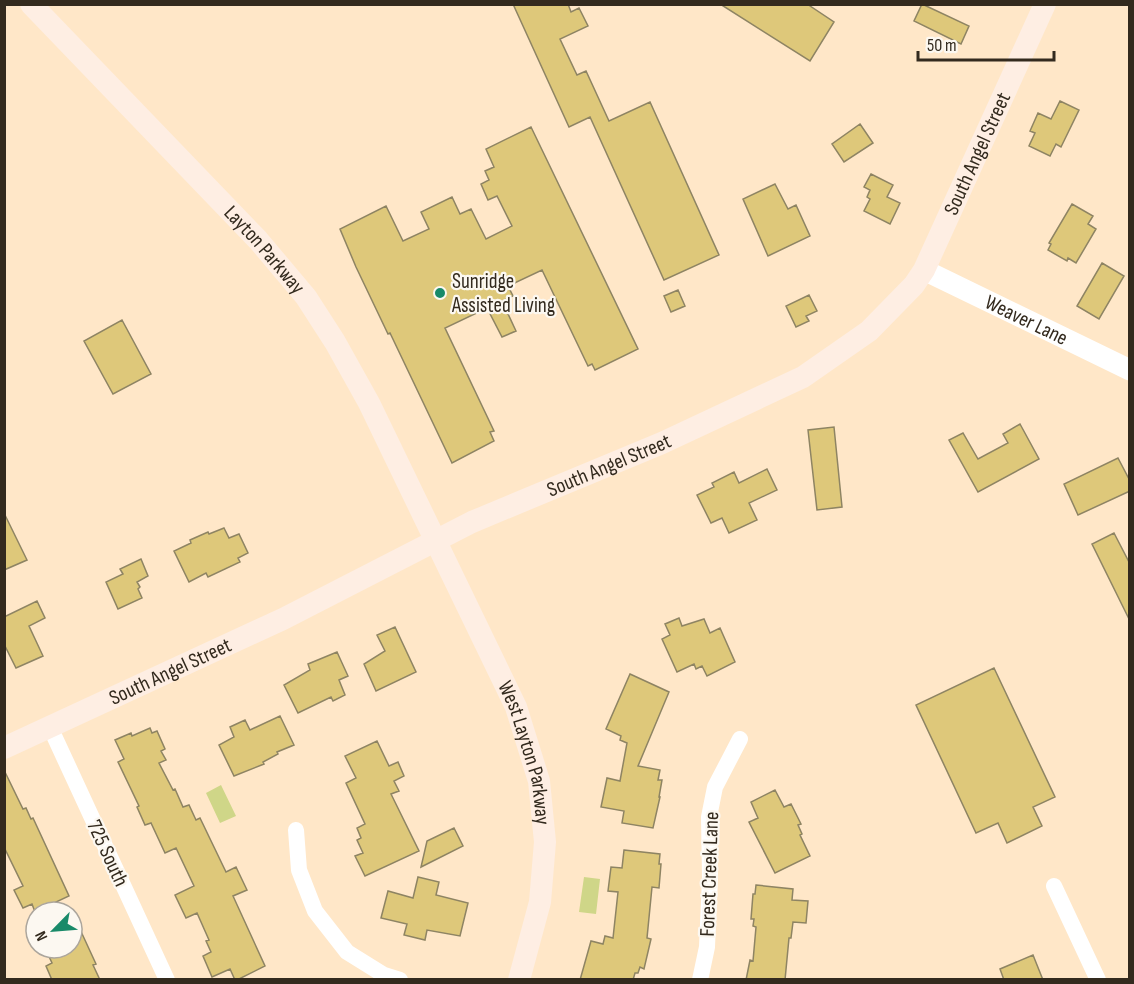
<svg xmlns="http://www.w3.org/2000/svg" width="1134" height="984" viewBox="0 0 1134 984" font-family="'Sofia Sans Condensed',sans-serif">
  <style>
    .water { fill: #cfd688 }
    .building { fill: #dec87a; stroke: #8e8463; stroke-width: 1.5 }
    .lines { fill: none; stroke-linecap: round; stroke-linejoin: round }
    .minor { stroke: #fff; stroke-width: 16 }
    .tertiary { stroke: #fff; stroke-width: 21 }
    .secondary { stroke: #feeee3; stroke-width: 22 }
    .poi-dot { fill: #198a69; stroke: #fcf8f1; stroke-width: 2 }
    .labels { text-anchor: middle; stroke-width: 4.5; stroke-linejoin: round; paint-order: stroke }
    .street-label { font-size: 21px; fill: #332a1e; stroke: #fcf8f1 }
    .poi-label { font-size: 21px; fill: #332a1e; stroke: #fcf8f1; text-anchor: start }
  </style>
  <rect width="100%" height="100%" fill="#ffe7c8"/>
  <!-- water -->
  <path class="water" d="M221,785L236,816L220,823L206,793Z
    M584,877L600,879L596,914L579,912Z"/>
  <!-- building -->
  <path class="building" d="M513,4H568L571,12L579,8L588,26L560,39L577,75L586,71L609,121L650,102L719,255L664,280L590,117L569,127Z
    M720,4H807L834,22L810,61Z
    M922,4L969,26L961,44L914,21Z
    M1060,101L1079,110L1061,147L1056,144L1050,156L1029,146L1035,133L1030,131L1038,113L1051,119Z
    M860,124L873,143L844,162L832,144Z
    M531,127L638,349L595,370L592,364L588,366L542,270L508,286L513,296L502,301L516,331L502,337L487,308L445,328L494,431L490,432L494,441L452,463L390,333L388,334L356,267L340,229L386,206L403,241L429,229L421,212L452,197L460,214L471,209L486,239L512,226L497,196L488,200L481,184L489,180L485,171L494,167L486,149Z
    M871,174L893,185L887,197L900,203L890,224L864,211L870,199L867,197L870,190L864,187Z
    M775,184L788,209L796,205L810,236L768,256L743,199Z
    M1072,204L1093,216L1088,224L1096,229L1076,263L1068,258L1067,261L1048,250L1051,244L1049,243Z
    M1102,263L1124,276L1099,319L1077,306Z
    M678,290L685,306L671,312L664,296Z
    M809,295L817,311L806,316L809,321L796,327L786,306Z
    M122,320L151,374L113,394L84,341Z
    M1020,424L1039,459L978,492L949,440L963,433L978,459L1008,443L1003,434Z
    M834,427L842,507L817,510L808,430Z
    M1118,458L1130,481V491L1078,515L1064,484Z
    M767,469L777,490L749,503L757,520L729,533L722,518L711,523L697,495L714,487L712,483L734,472L739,483Z
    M4,513L27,560L4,570Z
    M224,528L229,538L239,534L248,553L238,558L240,562L208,577L206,573L189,582L174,551L191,543L190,540L208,532L209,534Z
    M1114,533L1130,564V621L1092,544Z
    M141,559L148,576L137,582L140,587L138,589L142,598L118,609L106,582L123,574L120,569Z
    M37,601L45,618L29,626L43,656L16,668L4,644V617Z
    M679,618L682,626L704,619L710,633L720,628L735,662L707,676L702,666L696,669L694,664L677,672L662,639L670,635L665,624Z
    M395,627L416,672L376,691L364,664L385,651L377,635Z
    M337,652L348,676L339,680L345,695L333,701L331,697L298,713L284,685L310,670L308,664Z
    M994,668L1055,797L1033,807L1042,826L1007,843L998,823L976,833L916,705Z
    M630,674L669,692L638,766L660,770L658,780H662L659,797H660L653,828L622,823L624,811L601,807L607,778L620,781L627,743L620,740L621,736L606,729Z
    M280,716L294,745L277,752L278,754L263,762L264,764L234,776L219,745L234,737L230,727L245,720L250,730Z
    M150,728L152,733L157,731L165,749L161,751L166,760L159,763L173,790L175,789L183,807L189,805L196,820L200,818L226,872L236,867L247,890L233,896L265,966L237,980H235L230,969L212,977L203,956L211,952L206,941L209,940L197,913L186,918L175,895L194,886L176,848L165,853L151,823L145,825L137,807L139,806L118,762L124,759L115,740L131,733L132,736Z
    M377,741L389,766L398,762L404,776L394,781L399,791L391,794L419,851L365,876L355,856L363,853L357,840L361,838L357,828L365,824L346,783L356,778L345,756Z
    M4,770L23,809L26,808L31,819L33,818L69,896L35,912L32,904L23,908L14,890L23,886L4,847Z
    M775,790L784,807L791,804L801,824L798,825L802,834L800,835L810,856L775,873L749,822L758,818L751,802Z
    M454,828L463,846L421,867L427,841Z
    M624,850L660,854L659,864H661L659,888L652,887L647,938L651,939L644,969L640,967L638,973H635L633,980H580L591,941L603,944L605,936L613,938L618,892L608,891L611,867L622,868Z
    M418,877L439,882L436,895L468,903L460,936L427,930L425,940L404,935L407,924L381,918L388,891L413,898Z
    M756,885L793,889L792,900L808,901L806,923L793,922L791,938H789L785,980H746L750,960L753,961L756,927L753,926L754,919H751L753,894H755Z
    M72,912L96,964L93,965L100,980H52L46,966L52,963L45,948H72Z
    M1033,955L1043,980H1004L1000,969Z"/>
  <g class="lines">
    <!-- minor -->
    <path class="minor" d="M50,727L167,980
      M296,830L299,870L315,911L347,952L384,975L400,980
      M1054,886L1098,980
      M700,980L707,947L710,878L709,817L715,787L740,739"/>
    <!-- tertiary -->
    <path class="tertiary" id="s1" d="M924,270L1130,370"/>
    <!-- secondary -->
    <g class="secondary">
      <path id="s2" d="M31,4L258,240L306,297L335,342L369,403L516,707L539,781L545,842L540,902L519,980"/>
      <path id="s3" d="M4,748L283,619L472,522L662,443L803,377L869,331L914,285L924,270L1045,4"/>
    </g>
  </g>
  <!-- markers -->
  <circle class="poi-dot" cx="440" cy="293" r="6"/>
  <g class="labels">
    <!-- street labels -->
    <g class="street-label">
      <text dy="7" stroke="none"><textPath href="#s3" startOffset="1172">South Angel Street</textPath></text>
      <text dy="7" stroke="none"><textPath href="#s2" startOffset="339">Layton Parkway</textPath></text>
      <text dy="7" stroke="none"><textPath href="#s1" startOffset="114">Weaver Lane</textPath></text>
      <text dy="7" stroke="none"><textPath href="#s3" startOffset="668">South Angel Street</textPath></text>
      <text dy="7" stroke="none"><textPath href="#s3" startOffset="183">South Angel Street</textPath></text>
      <text dy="7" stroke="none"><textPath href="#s2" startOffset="910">West Layton Parkway</textPath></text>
      <text transform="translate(108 853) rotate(65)" y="7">725 South</text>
      <text transform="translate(709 874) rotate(-88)" y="7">Forest Creek Lane</text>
    </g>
    <!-- poi labels -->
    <g class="poi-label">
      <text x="452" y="288">Sunridge<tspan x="452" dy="24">Assisted Living</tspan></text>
    </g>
  </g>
  <!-- border -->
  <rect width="1134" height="984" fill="none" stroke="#332a1e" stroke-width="12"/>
  <!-- north arrow -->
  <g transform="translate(54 930) rotate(245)"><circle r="28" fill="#fcf8f1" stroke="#aca69d" stroke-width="1.5"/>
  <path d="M0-4.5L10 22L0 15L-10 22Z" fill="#198a69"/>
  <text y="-9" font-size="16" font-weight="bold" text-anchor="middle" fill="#332a1e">N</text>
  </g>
  <!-- scale -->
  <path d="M918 51v9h136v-9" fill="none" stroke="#332a1e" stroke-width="3"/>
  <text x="927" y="51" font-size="18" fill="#332a1e" stroke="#fcf8f1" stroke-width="4.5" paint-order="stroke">50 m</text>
</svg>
